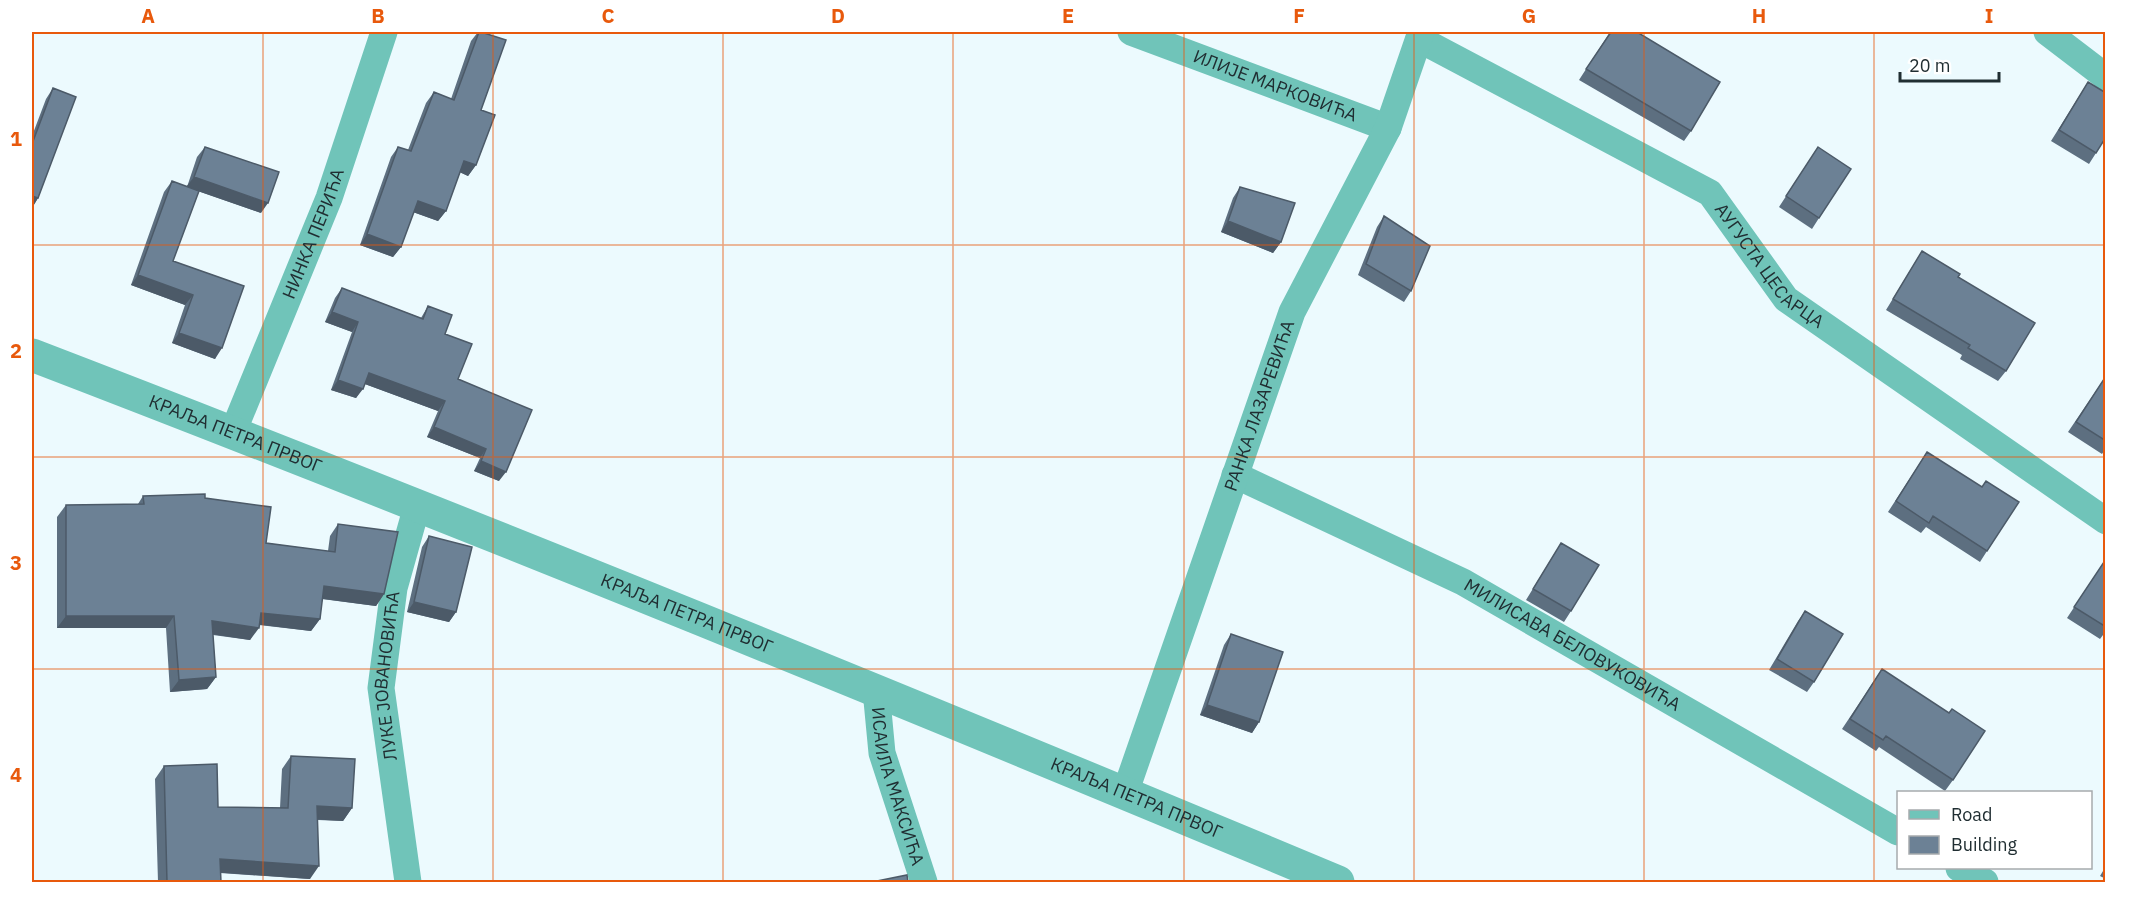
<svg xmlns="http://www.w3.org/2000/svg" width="2137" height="914" viewBox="0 0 2137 914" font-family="'IBM Plex Sans',sans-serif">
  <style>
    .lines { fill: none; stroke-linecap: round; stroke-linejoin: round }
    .minor { stroke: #70c4b9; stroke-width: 27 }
    .tertiary { stroke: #70c4b9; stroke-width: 33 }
    .wall { fill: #5d6f80 }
    .shaded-wall { fill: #4c5a68 }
    .building { fill: #6c8195; stroke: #4c5a68; stroke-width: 1.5 }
    .grid { fill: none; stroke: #e8590c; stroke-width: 1.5; stroke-opacity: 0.55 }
    .labels { text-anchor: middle; stroke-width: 4.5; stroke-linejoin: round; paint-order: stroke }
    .street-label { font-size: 18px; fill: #202e32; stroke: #fff }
    .neatline { fill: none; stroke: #e8590c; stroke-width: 2 }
    .grid-label { font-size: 20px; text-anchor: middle; font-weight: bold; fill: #e8590c }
  </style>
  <rect width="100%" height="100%" fill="#ecfafe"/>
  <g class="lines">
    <!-- minor -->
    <g class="minor">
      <path id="s1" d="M1131,32L1388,128"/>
      <path d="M2047,32L2106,77"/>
      <path id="s2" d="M1419,39L1710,193L1786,299L2106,521"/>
      <path id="s3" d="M233,432L329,198L384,32"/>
      <path id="s4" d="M1235,475L1463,582L1898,832"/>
      <path id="s5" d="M876,690L882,753L924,882"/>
      <path id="s6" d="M1125,793L1292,312L1388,128L1421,32"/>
      <path d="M1959,868L1985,882"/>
      <path id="s7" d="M408,882L381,688L394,588L417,506"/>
    </g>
    <!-- tertiary -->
    <path class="tertiary" id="s8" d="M32,355C470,523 905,701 1338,882"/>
  </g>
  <!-- wall -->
  <path class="wall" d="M478,32L481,110L476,165L468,176L460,172L446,211L438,221L413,212L401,247L393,257L360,245L391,157L398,147L408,150L426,103L434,92L451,99L471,41Z
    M1610,32H1637L1691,131L1684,141L1579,80Z
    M2088,82L2096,153L2089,164L2051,141Z
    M53,88L38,198L32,208V136L46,99Z
    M205,147L261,213L198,191L173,261L244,286L215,359L172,343L185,305L131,285L164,192L172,181L187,187L197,157Z
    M1818,147L1819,218L1812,229L1779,207Z
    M1240,187L1281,242L1273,253L1221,232L1233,198Z
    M1384,216L1411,291L1404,302L1358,275L1377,227Z
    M1922,251L1958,277L2006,371L1998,381L1960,359L1962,355L1886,310Z
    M342,288L421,318L428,306L445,334L458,379L499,481L474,471L480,458L427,437L438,411L365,384L356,398L331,390L352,332L325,322L335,298Z
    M2106,376V448L2102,454L2068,432Z
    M1927,452L1987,551L1980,562L1926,527L1921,533L1888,512Z
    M143,496L205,498L266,543L328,551L330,536L338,524L384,594L376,606L322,599L320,619L311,631L259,625L250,640L213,635L216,677L207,689L170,692L166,628H57V517L66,505L138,504Z
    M429,536L456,612L449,622L407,612L422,547Z
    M1561,543L1571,611L1564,622L1526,600Z
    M2106,559V631L2100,639L2067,618Z
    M1805,611L1814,682L1807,692L1769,670L1798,621Z
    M1231,634L1259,722L1252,733L1200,715L1224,645Z
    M1882,669L1953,780L1945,791L1879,747L1876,751L1842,729Z
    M291,756L352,808L343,821L318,820L310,879L220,873L221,882H158L155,779L164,766L218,807L280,808L282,769Z
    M2106,866V879L2100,876Z"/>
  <!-- shaded-wall -->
  <path class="shaded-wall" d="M464,161L476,165L468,176L457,171Z
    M194,177L268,203L261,213L186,187Z
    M32,196L38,198L32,208Z
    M418,201L446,211L438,221L410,211Z
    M1228,221L1281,242L1273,253L1221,232Z
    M367,234L401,247L393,257L360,245Z
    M138,275L193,295L185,305L131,285Z
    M332,312L358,322L352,332L325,322Z
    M179,333L222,348L215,359L172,343Z
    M369,373L445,401L438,411L362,383Z
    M338,380L363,389L356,398L331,390Z
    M434,427L486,449L480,458L427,437Z
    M481,461L506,472L499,481L474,471Z
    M324,586L384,594L376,606L316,598Z
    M414,602L456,612L449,622L407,612Z
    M261,613L320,619L311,631L253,624Z
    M66,616H174L166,628H57Z
    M212,621L259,628L250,640L204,633Z
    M216,677L207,689L170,692L179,680Z
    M1207,705L1259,722L1252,733L1200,715Z
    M317,806L352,808L343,821L308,819Z
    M220,859L319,866L310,879L211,872Z"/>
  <!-- building -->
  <path class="building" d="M479,32H481L506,40L481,110L495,115L476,165L464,161L446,211L418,201L401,247L367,234L398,147L411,151L434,92L454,100Z
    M1611,32H1637L1720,82L1691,131L1586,69Z
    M2088,82L2106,93V137L2096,153L2059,130Z
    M53,88L76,97L38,198L32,196V144Z
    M205,147L279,172L268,203L194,177Z
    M1818,147L1851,169L1819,218L1786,196Z
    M172,181L199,191L173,261L244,286L222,348L179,333L193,295L138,275Z
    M1240,187L1295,203L1281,242L1228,221Z
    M1384,216L1430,246L1411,291L1366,264Z
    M1922,251L1960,274L1958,277L2035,323L2006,371L1968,348L1970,345L1893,299Z
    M342,288L423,319L428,306L452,315L445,334L472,344L458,379L532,410L506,472L481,461L486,449L434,427L445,401L369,373L363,389L338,380L358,322L332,312Z
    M2106,376V441L2076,422Z
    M1927,452L1982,487L1986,481L2019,502L1987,551L1933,516L1929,523L1896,501Z
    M205,494V498L271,507L266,543L335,552L338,524L398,532L384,594L324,586L320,619L261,613L259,628L212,621L216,677L179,680L174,616H66V505L144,504L143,496Z
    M429,536L472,547L456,612L414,602Z
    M1561,543L1599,565L1571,611L1533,589Z
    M2106,559V627L2074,607Z
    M1805,611L1843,634L1814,682L1777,659Z
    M1231,634L1283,652L1259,722L1207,705Z
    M1882,669L1949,713L1952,709L1985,731L1953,780L1886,736L1883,740L1850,719Z
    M291,756L355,759L352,808L317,806L319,866L220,859L221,882H167L164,766L217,764L218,807L288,808Z
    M907,875L908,882H872Z"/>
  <!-- grid -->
  <path class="grid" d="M263,32V882M493,32V882M723,32V882M953,32V882M1184,32V882M1414,32V882M1644,32V882M1874,32V882M32,245H2106M32,457H2106M32,669H2106"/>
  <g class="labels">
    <!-- street labels -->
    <g class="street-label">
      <text dy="6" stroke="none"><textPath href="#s1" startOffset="154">ИЛИЈЕ МАРКОВИЋА</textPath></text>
      <text dy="6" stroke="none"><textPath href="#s3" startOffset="214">НИНКА ПЕРИЋА</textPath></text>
      <text dy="6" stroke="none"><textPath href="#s2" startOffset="424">АУГУСТА ЦЕСАРЦА</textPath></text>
      <text dy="6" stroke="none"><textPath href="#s6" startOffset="410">РАНКА ЛАЗАРЕВИЋА</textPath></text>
      <text dy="6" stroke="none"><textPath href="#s8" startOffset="218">КРАЉА ПЕТРА ПРВОГ</textPath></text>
      <text dy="6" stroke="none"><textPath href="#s8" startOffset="704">КРАЉА ПЕТРА ПРВОГ</textPath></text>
      <text dy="6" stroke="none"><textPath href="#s4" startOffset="378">МИЛИСАВА БЕЛОВУКОВИЋА</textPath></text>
      <text dy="6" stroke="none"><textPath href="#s7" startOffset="208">ЛУКЕ ЈОВАНОВИЋА</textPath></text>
      <text dy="6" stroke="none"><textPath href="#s5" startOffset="99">ИСАИЛА МАКСИЋА</textPath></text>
      <text dy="6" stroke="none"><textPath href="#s8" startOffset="1190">КРАЉА ПЕТРА ПРВОГ</textPath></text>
    </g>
  </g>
  <!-- border -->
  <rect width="2137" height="914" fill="none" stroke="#ffffff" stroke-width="66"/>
  <!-- legend -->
  <rect x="1897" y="791" width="195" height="78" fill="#ffffff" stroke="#a6abad" stroke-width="1.5"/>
  <rect x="1909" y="810" width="30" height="9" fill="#70c4b9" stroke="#a6abad" stroke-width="1.5"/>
  <text x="1951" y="821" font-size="18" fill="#202e32">Road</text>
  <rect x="1909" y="836" width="30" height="18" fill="#6c8195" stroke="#a6abad" stroke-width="1.5"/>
  <text x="1951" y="851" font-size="18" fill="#202e32">Building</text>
  <!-- scale -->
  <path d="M1900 72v9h99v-9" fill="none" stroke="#202e32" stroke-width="3"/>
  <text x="1909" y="72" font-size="18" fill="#202e32" stroke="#ffffff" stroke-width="4.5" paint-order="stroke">20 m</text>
  <rect x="33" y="33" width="2071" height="848" class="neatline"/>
  <g class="grid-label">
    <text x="148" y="23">A</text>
    <text x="378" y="23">B</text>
    <text x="608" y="23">C</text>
    <text x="838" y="23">D</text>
    <text x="1068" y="23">E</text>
    <text x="1299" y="23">F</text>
    <text x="1529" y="23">G</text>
    <text x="1759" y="23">H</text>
    <text x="1989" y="23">I</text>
    <text x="16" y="146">1</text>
    <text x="16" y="358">2</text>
    <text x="16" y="570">3</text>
    <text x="16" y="782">4</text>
  </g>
</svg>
